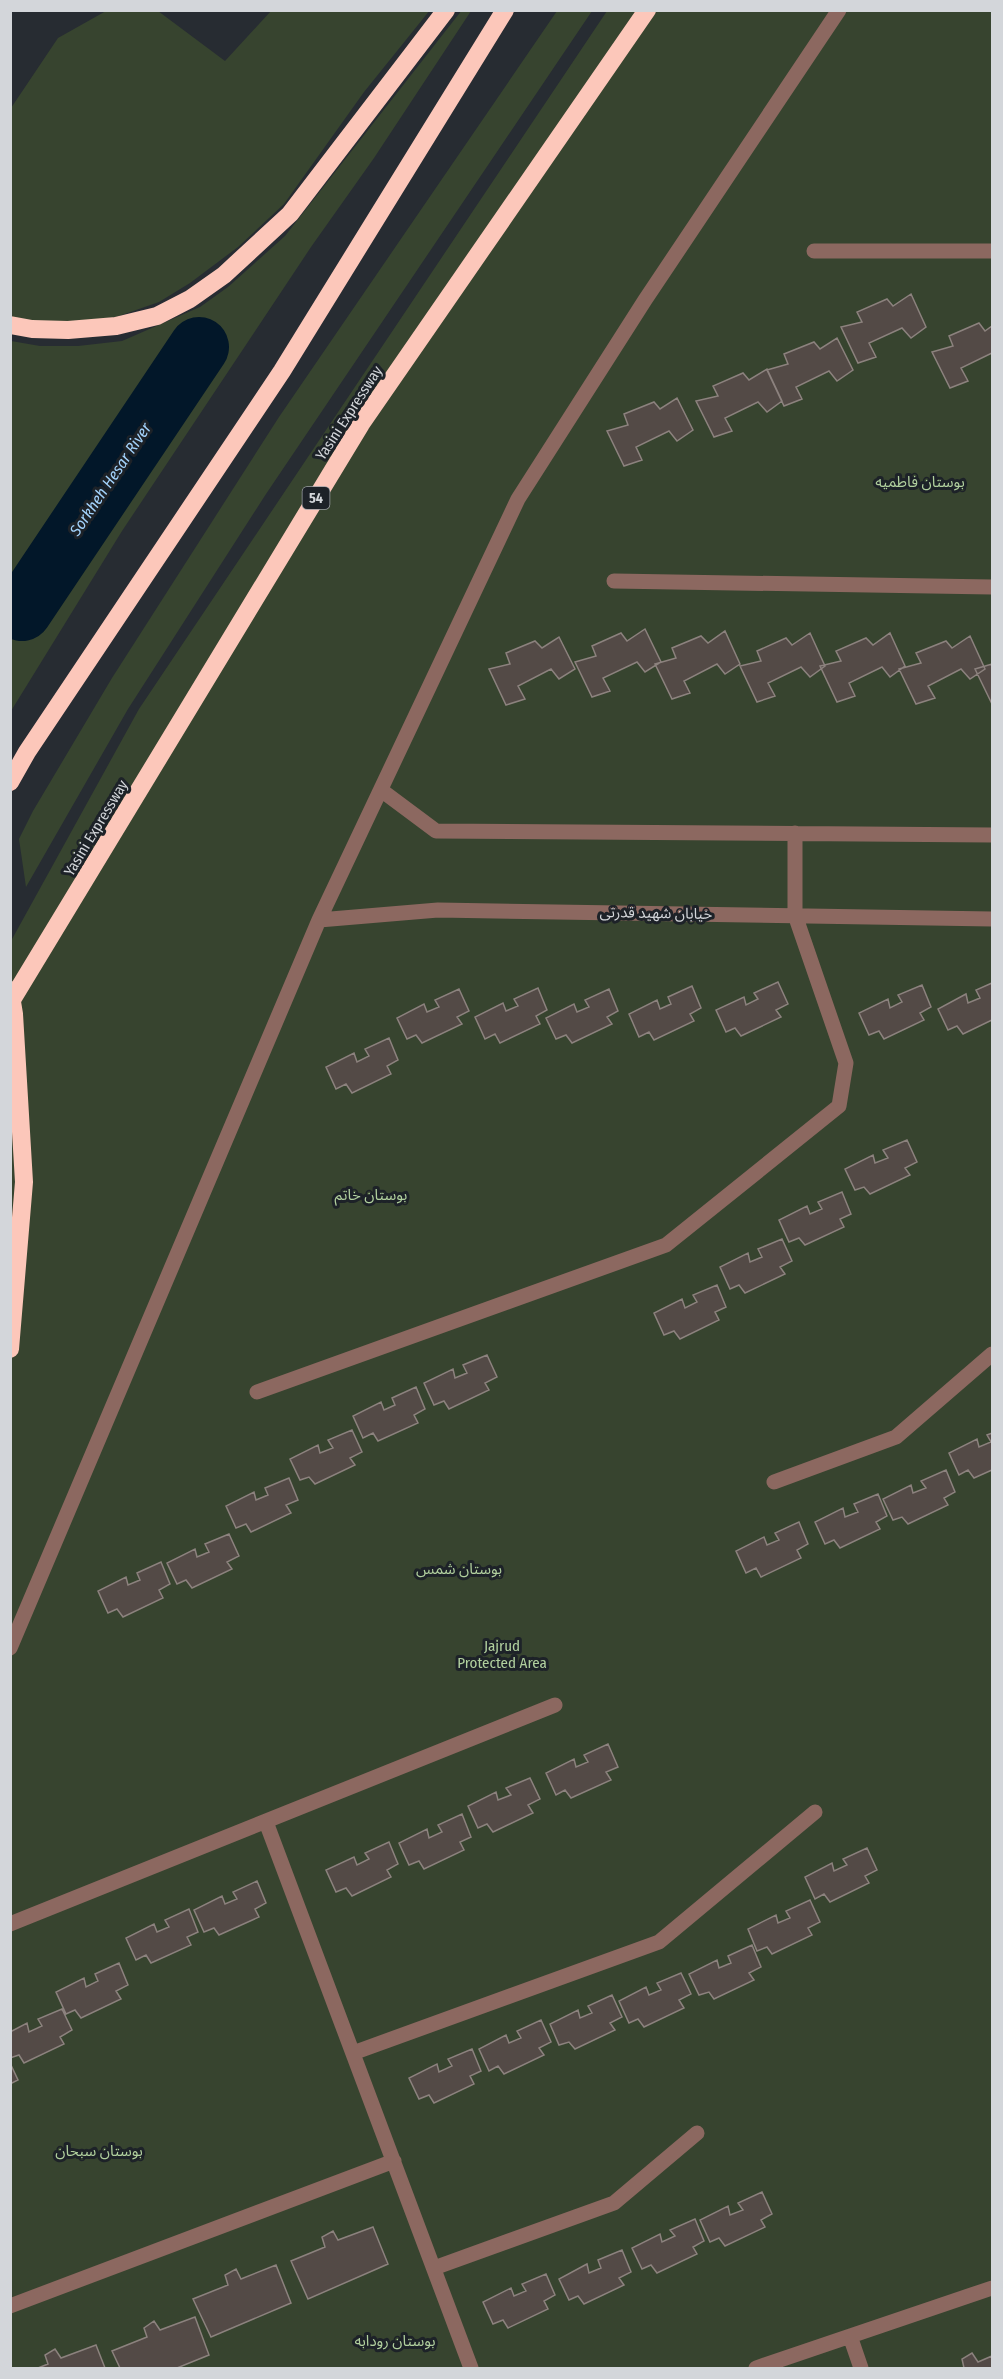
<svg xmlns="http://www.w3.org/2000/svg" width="1003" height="2379" viewBox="0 0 1003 2379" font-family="'Fira Sans Condensed','Noto Sans Arabic',sans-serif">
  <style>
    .green { fill: #37442f }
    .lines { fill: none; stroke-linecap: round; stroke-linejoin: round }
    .river { stroke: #021729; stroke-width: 60 }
    .building { fill: #534a46; stroke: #8c827e; stroke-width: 1.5 }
    .minor { stroke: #8c6860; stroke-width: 15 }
    .highway { stroke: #fcc7ba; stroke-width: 18 }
    .highway-bridge { stroke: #fcc7ba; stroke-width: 18 }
    .labels { text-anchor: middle; stroke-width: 6; stroke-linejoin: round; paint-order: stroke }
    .shield { fill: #1d2228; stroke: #9ca0a5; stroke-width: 1.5 }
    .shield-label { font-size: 14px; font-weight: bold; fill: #d3d6da }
    .street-label { font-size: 15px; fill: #d3d6da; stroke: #1d2228 }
    .park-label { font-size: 15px; fill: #b1d09e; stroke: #1d2228 }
    .water-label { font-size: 16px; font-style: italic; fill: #a3d2fb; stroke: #1d2228 }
  </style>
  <rect width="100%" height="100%" fill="#272c32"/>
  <!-- green -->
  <path class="green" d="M430,10L364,92L284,204L238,247L190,283L159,302L116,317L78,322H33L11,317V108L58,38L106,11H158L225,61L271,11Z
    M462,10L471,11L374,158L311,247L122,531L11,711V341L40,346H78L122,341L200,307L228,287L285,236Z
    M557,11H592L266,494L128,709L26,887L19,839L33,811L112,678L279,417Z
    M607,11H992V2368H11V941L139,709Z"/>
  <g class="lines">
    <!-- river -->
    <path class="river" d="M22,611L199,347"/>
  </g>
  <!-- building -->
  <path class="building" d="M911,294L926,327L911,338L902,328L869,343L876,357L858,363L841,327L862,322L857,312L887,299L893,306Z
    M979,323L985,331L992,326V353L961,368L968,381L950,388L932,352L953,346L949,336Z
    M837,338L853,370L837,381L829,371L796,387L802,399L784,406L767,370L788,364L784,354L814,342L820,349Z
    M767,369L782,401L767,412L758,402L725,418L732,431L714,437L696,401L718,396L713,386L743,373L749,380Z
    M677,398L693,430L677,441L669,431L636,447L642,460L624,466L607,431L628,425L624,414L654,402L660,409Z
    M645,629L661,662L645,672L637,662L603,678L610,691L592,697L575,662L596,656L592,646L621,633L627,641Z
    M725,631L740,664L725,674L717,664L684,681L690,693L672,699L655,664L676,658L672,648L701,636L708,643Z
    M810,633L825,666L810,677L801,667L768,683L775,696L757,702L740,666L761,661L757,651L786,638L792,645Z
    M890,633L905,666L890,677L882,667L849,683L855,696L837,702L820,666L841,661L836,651L866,638L873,645Z
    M970,636L985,669L970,679L961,669L928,686L935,698L916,704L899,669L921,663L916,653L946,641L952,648Z
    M559,637L575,669L559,679L551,669L518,686L525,699L506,705L489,669L510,664L506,653L535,641L542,648Z
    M992,664V704L975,669Z
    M778,982L788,1004L776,1010L781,1017L741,1036L735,1028L726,1032L716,1010L744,997L746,1005L758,999L754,993Z
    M992,983V1020L963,1034L957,1026L948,1030L938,1009L966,994L968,1003L980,998L976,990Z
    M922,985L931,1007L920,1013L924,1020L884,1039L879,1031L869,1035L859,1013L888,999L890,1008L902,1002L898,995Z
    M692,986L701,1008L690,1014L694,1021L654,1040L649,1032L639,1037L629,1014L657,1000L660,1009L671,1004L668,997Z
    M538,988L547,1010L536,1016L540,1024L500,1043L495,1034L485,1039L475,1017L503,1003L506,1011L518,1006L514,999Z
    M459,989L469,1011L457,1017L462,1024L422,1043L416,1035L407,1039L397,1018L424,1004L427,1012L439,1007L435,1000Z
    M609,989L618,1011L607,1017L612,1024L572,1043L566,1035L556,1039L546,1018L574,1004L577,1012L589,1007L585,1000Z
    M389,1038L398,1060L387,1066L391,1074L352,1093L346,1084L336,1089L326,1067L354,1053L357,1062L369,1056L365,1049Z
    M907,1140L917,1162L905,1168L910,1175L870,1194L864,1187L855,1190L845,1169L873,1155L875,1163L888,1158L883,1150Z
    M842,1192L851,1214L840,1219L844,1227L805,1245L799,1238L789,1242L779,1220L807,1206L810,1214L822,1209L818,1202Z
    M782,1239L792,1261L780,1267L785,1274L745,1293L739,1285L730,1289L720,1267L748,1253L750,1262L762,1257L758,1249Z
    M717,1285L726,1307L715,1312L719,1320L680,1339L674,1331L664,1335L654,1313L682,1299L685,1308L697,1302L693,1295Z
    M487,1355L497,1377L485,1383L489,1390L449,1409L444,1401L434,1405L424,1383L453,1369L455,1378L467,1373L463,1365Z
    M416,1387L425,1409L414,1415L418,1423L378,1441L373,1433L363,1438L353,1416L381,1402L384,1410L395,1405L392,1398Z
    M352,1430L362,1452L350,1458L355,1465L315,1484L309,1477L300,1480L290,1459L318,1445L320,1453L333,1448L328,1440Z
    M992,1433V1470L974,1478L968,1470L959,1475L949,1453L977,1439L979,1447L991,1442L987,1435Z
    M946,1470L955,1492L944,1498L948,1505L908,1524L902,1517L893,1520L883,1499L911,1485L913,1493L926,1488L921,1481Z
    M289,1478L298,1500L286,1505L291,1513L251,1532L246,1524L236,1528L226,1506L254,1492L256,1500L268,1495L265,1488Z
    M878,1494L887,1516L876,1522L880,1529L840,1548L834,1540L825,1544L815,1522L843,1508L845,1517L858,1512L854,1504Z
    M799,1522L808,1544L797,1550L801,1558L761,1577L756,1568L746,1573L736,1551L764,1537L767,1545L779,1540L775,1533Z
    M229,1534L239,1556L227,1562L232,1569L192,1588L186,1580L177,1584L167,1563L195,1549L197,1557L209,1552L205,1544Z
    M161,1562L170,1584L159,1590L163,1598L123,1617L117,1609L108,1613L98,1591L126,1577L128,1585L140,1580L137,1573Z
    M608,1744L618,1767L606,1772L611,1780L571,1798L565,1790L556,1795L546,1773L574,1759L576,1767L588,1762L584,1755Z
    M530,1778L540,1799L528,1805L533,1813L493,1832L487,1824L478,1828L468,1806L496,1792L498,1800L511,1795L506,1788Z
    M462,1814L471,1837L460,1842L464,1850L424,1869L419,1861L409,1865L399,1843L427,1829L429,1838L442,1832L438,1825Z
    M389,1842L398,1864L387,1870L391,1877L352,1896L346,1888L336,1892L326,1870L354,1857L357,1865L369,1859L365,1853Z
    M867,1848L877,1870L865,1876L869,1883L830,1902L824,1894L815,1899L805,1877L832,1863L834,1871L847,1865L843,1859Z
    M257,1881L266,1903L255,1909L259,1917L219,1935L214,1928L204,1932L194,1910L222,1896L225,1904L237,1899L233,1892Z
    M810,1900L820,1922L808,1928L812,1935L772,1954L767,1947L757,1951L748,1929L776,1915L778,1923L790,1918L786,1911Z
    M189,1909L198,1932L187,1937L191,1945L151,1963L146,1955L136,1960L126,1938L154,1924L157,1932L169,1927L165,1920Z
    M752,1945L761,1967L749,1973L754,1980L714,1999L709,1992L699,1995L689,1974L717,1960L719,1968L731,1963L728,1956Z
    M119,1963L128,1985L116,1991L121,1999L81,2018L75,2010L66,2014L56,1992L84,1978L86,1987L98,1981L95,1974Z
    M681,1973L691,1994L679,2000L684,2008L644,2027L638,2019L629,2023L619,2001L646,1987L649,1995L661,1990L657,1983Z
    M612,1995L622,2017L610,2023L615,2030L575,2049L569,2042L559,2045L550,2024L578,2010L580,2018L592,2013L588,2006Z
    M62,2009L72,2030L60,2037L64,2044L24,2063L19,2055L10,2058V2032L27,2023L29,2032L42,2026L38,2019Z
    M541,2020L551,2042L539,2048L544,2055L504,2074L498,2066L489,2071L479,2049L506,2035L509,2043L521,2038L517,2031Z
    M472,2049L481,2071L470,2076L474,2084L434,2103L429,2095L419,2099L409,2078L437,2064L439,2072L452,2066L448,2059Z
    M10,2063L18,2080L10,2084Z
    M762,2192L772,2214L761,2220L765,2227L725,2246L719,2238L710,2242L700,2220L728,2206L730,2215L743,2210L738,2203Z
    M695,2219L704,2241L693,2247L697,2254L657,2273L651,2265L642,2269L632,2248L660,2234L662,2242L675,2236L670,2230Z
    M373,2227L388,2264L308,2299L291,2261L325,2247L322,2237L333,2231L338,2240Z
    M622,2250L631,2272L619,2278L624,2285L584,2304L578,2296L569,2300L559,2279L587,2264L589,2273L601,2268L598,2260Z
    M276,2265L291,2303L211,2337L193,2299L228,2285L225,2275L236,2269L241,2279Z
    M546,2274L555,2295L544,2301L548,2309L508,2328L503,2320L493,2324L483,2302L511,2288L514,2296L526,2291L522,2284Z
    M195,2317L209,2355L177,2368H120L112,2351L147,2337L144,2328L154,2321L160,2330Z
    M96,2345L105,2368H38L48,2364L45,2355L55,2349L61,2358Z
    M972,2353L978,2362L992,2356V2368H964L962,2359Z"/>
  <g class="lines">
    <!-- minor -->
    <path class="minor" d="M814,251H992
      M614,581L992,587
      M381,790L436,831L992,835
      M319,920L438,910L992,919
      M257,1392L666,1245L839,1106L846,1063L795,915V833
      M774,1482L896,1437L992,1354
      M10,1648L319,920L518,499L645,300L839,10
      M266,1822L471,2368
      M10,1924L555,1705
      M353,2053L659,1942L815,1812
      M434,2268L614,2203L697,2133
      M10,2306L394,2161
      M850,2336L861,2368
      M756,2368L992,2288"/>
    <!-- highway -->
    <path class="highway" d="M10,325L32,329L68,330L116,326L157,316L190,299L224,275L290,214L446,10
      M10,782L27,752L282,371L505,10
      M10,1003L361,424L647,10"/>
    <!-- highway-bridge -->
    <path class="highway-bridge" d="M10,990L14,1014L24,1182L10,1349"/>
  </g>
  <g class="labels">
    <!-- shield labels -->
    <rect class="shield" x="302.5" y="487" width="27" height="22" rx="4.5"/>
    <g class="shield-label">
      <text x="316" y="503">54</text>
    </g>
    <!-- street labels -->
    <g class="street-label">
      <text transform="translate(349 413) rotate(-57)" y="5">Yasini Expressway</text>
      <text transform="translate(96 828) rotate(-59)" y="5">Yasini Expressway</text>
      <text transform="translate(656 913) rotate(1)" y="5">خیابان شهید قدرتی</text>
    </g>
    <!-- park labels -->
    <g class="park-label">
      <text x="920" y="487">بوستان فاطمیه</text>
      <text x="371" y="1200">بوستان خاتم</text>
      <text x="459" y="1574">بوستان شمس</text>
      <text x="502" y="1651">Jajrud<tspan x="502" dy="17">Protected Area</tspan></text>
      <text x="99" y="2156">بوستان سبحان</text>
      <text x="395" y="2346">بوستان رودابه</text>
    </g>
    <!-- water labels -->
    <g class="water-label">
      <text transform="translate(110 479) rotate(-56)" y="6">Sorkheh Hesar River</text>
    </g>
  </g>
  <!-- border -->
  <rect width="1003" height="2379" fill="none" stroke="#d3d6da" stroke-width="24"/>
</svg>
